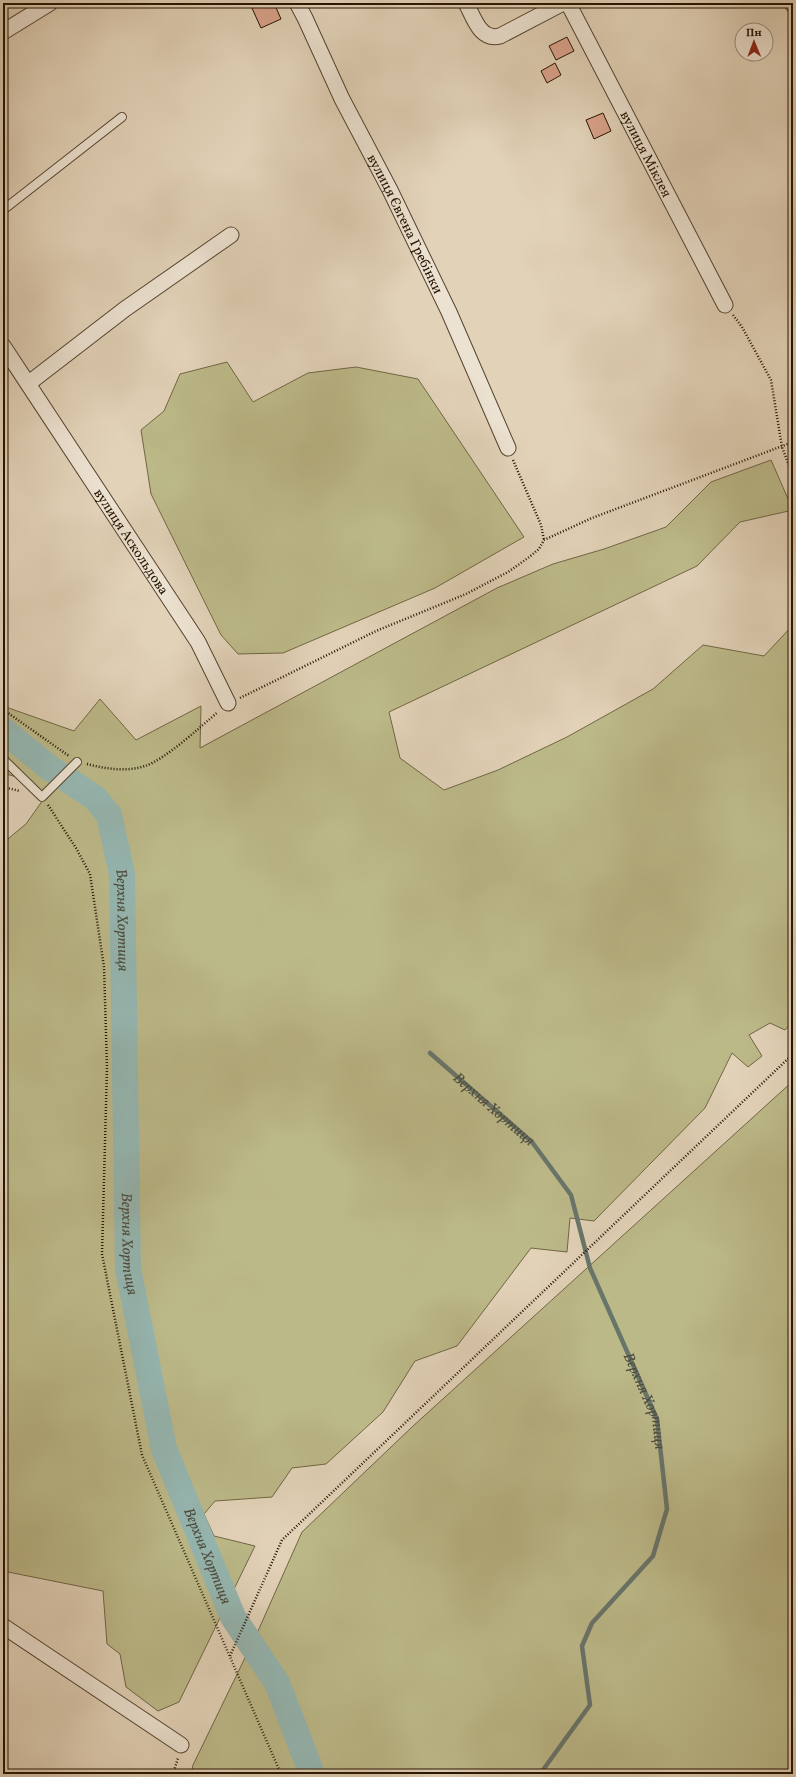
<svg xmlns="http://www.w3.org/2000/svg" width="796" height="1777" viewBox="0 0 796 1777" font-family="Vollkorn,serif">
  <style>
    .green { fill: #bcb989; stroke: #706644 }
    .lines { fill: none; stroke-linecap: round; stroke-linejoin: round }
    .stream { stroke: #68756b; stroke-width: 4.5 }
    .river { stroke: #95b7b2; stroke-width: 26 }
    .building { fill: #daa38c; stroke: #251300 }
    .service-casing { stroke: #54432e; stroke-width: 10 }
    .minor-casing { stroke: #54432e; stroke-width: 17 }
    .path { stroke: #251300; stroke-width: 2.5; stroke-dasharray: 1 2; stroke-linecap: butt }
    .service { stroke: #ece2d1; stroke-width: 8 }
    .minor { stroke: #ece2d1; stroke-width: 15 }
    .labels { text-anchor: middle; stroke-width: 3; stroke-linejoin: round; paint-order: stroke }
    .street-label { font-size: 14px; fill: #251300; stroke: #ece2d1 }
    .water-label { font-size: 15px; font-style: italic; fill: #4c4c3e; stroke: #ece2d1 }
  </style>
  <rect width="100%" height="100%" fill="#e2d2b8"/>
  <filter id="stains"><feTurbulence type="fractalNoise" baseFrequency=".005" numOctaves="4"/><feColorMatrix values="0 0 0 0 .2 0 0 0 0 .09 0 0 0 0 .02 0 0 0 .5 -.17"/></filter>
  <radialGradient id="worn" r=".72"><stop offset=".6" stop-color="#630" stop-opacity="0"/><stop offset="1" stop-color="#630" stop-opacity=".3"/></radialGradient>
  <!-- green -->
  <path class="green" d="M227,362L253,402L308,373L356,367L418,379L524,537L435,588L283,653L238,654L221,635L151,494L141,430L164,411L180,374Z
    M771,460L793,510L740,522L697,566L389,712L400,758L444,790L498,770L567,737L653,689L703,645L764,656L793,625V1021L785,1030L770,1023L749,1035L762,1056L748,1067L732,1053L705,1108L594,1221L570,1218L567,1252L531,1248L457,1346L415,1361L383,1412L326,1464L292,1468L272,1497L215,1501L204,1514L214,1536L255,1546L179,1702L158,1711L126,1687L120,1654L107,1644L103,1591L3,1571V843L26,824L45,797L20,778L3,773V706L74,731L100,699L136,740L201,706L200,748L497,588L553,564L604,549L666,527L711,482Z
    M793,1081V1774H191L193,1765L258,1631L302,1532L412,1427Z"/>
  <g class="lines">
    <!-- stream -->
    <path class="stream" id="s1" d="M430,1053L532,1142L571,1195L590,1268L657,1419L667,1509L653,1556L592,1623L582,1646L590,1705L540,1774"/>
    <!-- river -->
    <path class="river" id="s2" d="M3,730L51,769L95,798L109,815L122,874L128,1269L164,1449L233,1617L277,1683L312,1774"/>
  </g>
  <!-- building -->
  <path class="building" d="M259,3H274L281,19L261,28L251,6Z
    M567,37L574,51L556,60L549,46Z
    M555,63L561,75L547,83L541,71Z
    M603,113L611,131L594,139L586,120Z"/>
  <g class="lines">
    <defs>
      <path id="service" d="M3,210L122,117
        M3,759L42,797L77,762"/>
      <g id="minor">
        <path id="s3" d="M297,3L305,18L342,99L390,190L449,312L508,448"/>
        <path d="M466,3C474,18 480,41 500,36L563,3"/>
        <path id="s4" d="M568,3L725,305"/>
        <path d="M792,3L793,5"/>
        <path d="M3,32L50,3"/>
        <path id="s5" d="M3,346L198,642L228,703"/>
        <path d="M29,383L125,309L231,235"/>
        <path d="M3,1626L181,1745"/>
      </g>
    </defs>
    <!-- service casing -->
    <use href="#service" class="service-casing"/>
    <!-- minor casing -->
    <use href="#minor" class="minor-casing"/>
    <!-- path -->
    <path class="path" d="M733,315L742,327L771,380L782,447L793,476
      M513,460L541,525L544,540
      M240,698L376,631L466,594L508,572L528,558L539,549L544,540L592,518L793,442
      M3,711L8,713L69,756
      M87,764C106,769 127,772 145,766C166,759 200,727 218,712
      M3,787L20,791
      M48,805L76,848L90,874L104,967L107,1067L102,1254L142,1455L281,1774
      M230,1656L282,1540L793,1054
      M173,1774L178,1758"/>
    <!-- service -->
    <use href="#service" class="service"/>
    <!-- minor -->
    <use href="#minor" class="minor"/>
  </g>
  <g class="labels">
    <!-- street labels -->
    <g class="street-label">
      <text dy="5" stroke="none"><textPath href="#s4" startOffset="170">вулиця Міклея</textPath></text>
      <text dy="5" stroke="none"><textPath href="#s3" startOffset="246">вулиця Євгена Гребінки</textPath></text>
      <text dy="5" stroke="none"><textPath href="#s5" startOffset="234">вулиця Аскольдова</textPath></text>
    </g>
    <!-- water labels -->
    <g class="water-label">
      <text dy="5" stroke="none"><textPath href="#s2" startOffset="243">Верхня Хортиця</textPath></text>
      <text dy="5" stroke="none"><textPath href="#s1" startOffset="85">Верхня Хортиця</textPath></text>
      <text dy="5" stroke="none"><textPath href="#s2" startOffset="567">Верхня Хортиця</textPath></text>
      <text dy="5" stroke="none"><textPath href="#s1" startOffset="421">Верхня Хортиця</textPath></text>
      <text dy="5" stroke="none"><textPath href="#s2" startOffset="891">Верхня Хортиця</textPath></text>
    </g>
  </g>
  <!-- margin -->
  <rect width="796" height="1777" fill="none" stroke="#e2d2b8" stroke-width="16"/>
  <rect x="4" y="4" width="788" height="1769" fill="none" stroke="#251300" stroke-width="2"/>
  <rect x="8" y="8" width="780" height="1761" fill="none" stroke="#251300"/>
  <!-- north arrow -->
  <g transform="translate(754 42) rotate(359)"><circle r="19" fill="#ece2d1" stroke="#9c8f7d"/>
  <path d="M0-3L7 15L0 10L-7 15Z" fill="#8f2418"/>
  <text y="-6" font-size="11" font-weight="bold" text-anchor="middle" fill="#251300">Пн</text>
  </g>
  <rect width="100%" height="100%" filter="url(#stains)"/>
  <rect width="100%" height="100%" fill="url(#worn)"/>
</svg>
